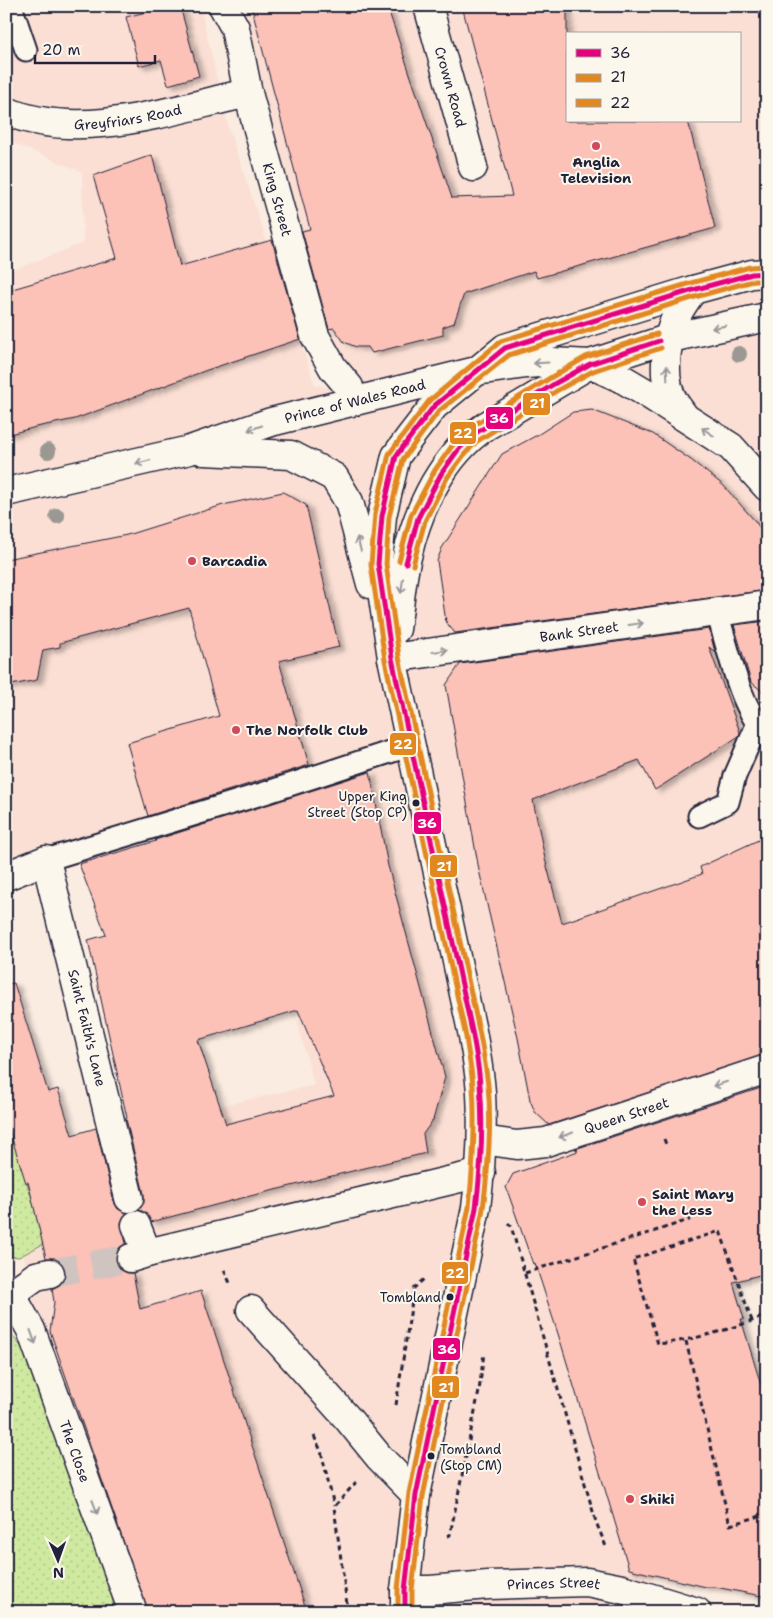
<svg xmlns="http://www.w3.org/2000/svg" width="773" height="1618" viewBox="0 0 773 1618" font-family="'Shantell Sans',sans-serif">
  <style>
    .built { fill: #fbdfd4; fill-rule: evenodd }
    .grass { fill: url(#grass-dots); stroke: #78866e }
    .building { fill: #fcc1b7; stroke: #22223b; fill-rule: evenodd; filter: url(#shadow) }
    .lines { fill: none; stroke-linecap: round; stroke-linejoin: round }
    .street-tunnel { stroke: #d0c4c0; stroke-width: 28; stroke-dasharray: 28 14; stroke-linecap: butt }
    .lane-casing { stroke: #22223b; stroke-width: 25 }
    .street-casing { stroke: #22223b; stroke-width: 31 }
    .secondary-casing { stroke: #22223b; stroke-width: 31 }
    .path { stroke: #22223b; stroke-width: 3; stroke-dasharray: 5 4; stroke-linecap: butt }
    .lane { stroke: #fbf7ec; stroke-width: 21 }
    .street { stroke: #fbf7ec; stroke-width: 28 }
    .secondary { stroke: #fbf7ec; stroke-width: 28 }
    .bus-1-casing { stroke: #fbf7ec; stroke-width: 9 }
    .bus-2-casing { stroke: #fbf7ec; stroke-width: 9 }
    .bus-3-casing { stroke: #fbf7ec; stroke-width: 9 }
    .bus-1 { stroke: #e5007d; stroke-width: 5 }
    .bus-2 { stroke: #e28820; stroke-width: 5 }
    .bus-3 { stroke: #e28820; stroke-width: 5 }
    .tree { fill: #9b9893 }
    .oneway { stroke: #99979c }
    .poi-dot { fill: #d1495b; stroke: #fbf7ec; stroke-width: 2 }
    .bus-dot { fill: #22223b; stroke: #fbf7ec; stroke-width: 2 }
    .labels { text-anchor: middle; stroke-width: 4; stroke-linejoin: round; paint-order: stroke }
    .bus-label { font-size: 13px; fill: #22223b; stroke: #fbf7ec; text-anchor: end }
    .street-label { font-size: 14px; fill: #22223b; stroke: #fbf7ec }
    .poi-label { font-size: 14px; font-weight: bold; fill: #22223b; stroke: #fbf7ec; text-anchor: start }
    .line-badge { stroke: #fbf7ec; stroke-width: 2 }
    .badge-label { font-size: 14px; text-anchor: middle; font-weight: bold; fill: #fff }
  </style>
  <defs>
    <pattern id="grass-dots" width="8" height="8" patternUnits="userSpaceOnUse" patternTransform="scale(1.25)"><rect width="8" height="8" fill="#cfeaa0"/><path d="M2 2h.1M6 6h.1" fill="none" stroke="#b1c88b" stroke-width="1.8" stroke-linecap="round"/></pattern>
    <filter id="shadow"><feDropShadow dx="5.5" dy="3" stdDeviation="2.5" flood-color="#0004"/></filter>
  </defs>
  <rect width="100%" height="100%" fill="#fbece1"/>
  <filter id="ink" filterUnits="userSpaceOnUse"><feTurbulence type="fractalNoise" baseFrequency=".02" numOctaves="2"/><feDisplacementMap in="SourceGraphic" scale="10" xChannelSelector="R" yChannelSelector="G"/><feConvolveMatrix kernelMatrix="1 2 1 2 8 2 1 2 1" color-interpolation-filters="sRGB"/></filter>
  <g filter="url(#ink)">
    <!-- built -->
    <path class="built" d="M6,6H200L229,129L315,385L344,389L237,6H767V1199L630,1249L722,1524L623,1602L527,1610L526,1612H137L32,1314L12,1172L211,1108L314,1085L297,1021L361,1000L309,766L6,866V273L83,243L82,172L6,140ZM567,34H739V121H567Z"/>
    <!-- grass -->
    <path class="grass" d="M6,1112L32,1199L43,1244L19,1257L6,1256Z
      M6,1329L28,1354L117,1612H6Z"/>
    <!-- building -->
    <path class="building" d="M145,6H180L199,76L168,85L161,60L139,66L126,17L146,12Z
      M251,6H387L452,198L512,196L462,6H567V121H688L715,228L537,278L534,271L464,294L454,323L443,327V335L372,353L368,347H356L344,342L334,328L329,329L302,231L310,229Z
      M152,155L180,266L272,240L300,339L207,370L75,419L36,427L6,435V291L117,258L93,176Z
      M592,410L653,434L691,460L723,485L755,521L767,538V590L455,633L446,622L437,561L442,548L502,454L539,434L573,412Z
      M283,492L306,505L339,647L279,661L309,765L148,816L127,743L219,716L189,608L60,643V647L43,650L37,680L6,686V559L127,535L223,505Z
      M767,621V695L751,682L734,625Z
      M709,629L715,652L709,647L740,732L739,736L655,790L639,760L533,800L545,859L562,923L702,874L700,867L767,836V1054L549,1125L535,1112L530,1100L518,1038L479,870L446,685L460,664Z
      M370,772L388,866L445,1077L433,1120L423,1134L426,1153L238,1199L151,1222L146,1213L139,1210L144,1203V1194L126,1119L127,1118L88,940L106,935L79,864L156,841L155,840ZM298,1010L334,1096L226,1124L198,1040Z
      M14,983L48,1092L58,1089L72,1135L96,1128L114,1202L118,1209L127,1213L124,1216L121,1223L126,1243L119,1248L116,1255V1262L121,1270L127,1273H133L140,1309L201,1291L307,1612H148L50,1331L54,1302L52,1289L61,1284L65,1277V1270L62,1263L55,1258H46L28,1182L26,1183L6,1120V984Z
      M767,1086V1273L733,1282L744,1319H741L767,1405V1597L715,1587H706L629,1569L560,1340L535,1263L533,1264L506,1187L513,1174L578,1151L575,1149Z"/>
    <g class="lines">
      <!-- street-tunnel -->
      <path class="street-tunnel" d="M50,1273L131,1258"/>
      <defs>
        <path id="lane" d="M11,6L26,50
          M717,612C729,651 739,706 767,736
          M699,816L728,802L735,776L757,725
          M46,860L268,792L411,745"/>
        <g id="street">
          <path id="s1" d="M223,6L235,28L248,93L315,336L333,368L349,387"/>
          <path id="s2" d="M428,6L473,167"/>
          <path id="s3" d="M6,111C81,143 173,109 248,93"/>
          <path id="s4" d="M392,658L767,605"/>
          <path id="s5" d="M6,876L46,860L129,1198"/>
          <path id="s6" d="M482,1140L517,1145L546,1142L767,1069"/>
          <path d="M136,1225L147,1253"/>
          <path d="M131,1258L147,1253L481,1173"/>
          <path id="s7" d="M6,1291L11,1294L31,1330L133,1612"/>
          <path d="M11,1294L36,1276L50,1273"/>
          <path d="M251,1310L348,1419L379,1457L416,1495"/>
          <path id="s8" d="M405,1590H430L488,1585L587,1582L622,1589L697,1612"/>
        </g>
        <g id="secondary">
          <path d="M590,364L621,378L648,394L731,447L767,487"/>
          <path d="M684,416C680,410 674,403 671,396C661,374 667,334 678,313C682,305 688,297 693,290"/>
          <path d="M204,451L291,455L334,477L349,502L371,584"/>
          <path id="s9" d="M6,492L190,450L271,422L476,371L526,364L552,362L590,364L670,338L767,317"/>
          <path d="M396,629C400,605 401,580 407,557C418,508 443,455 486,426L590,364"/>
          <path d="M405,1612V1590L416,1495L476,1208C481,1169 483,1131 481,1093C480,1074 476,1055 473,1036L392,658L378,564L382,516L396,456L410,437L434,406L505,348L693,290L752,274L767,273"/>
        </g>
      </defs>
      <!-- lane casing -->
      <use href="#lane" class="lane-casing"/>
      <!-- street casing -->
      <use href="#street" class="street-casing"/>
      <!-- secondary casing -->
      <use href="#secondary" class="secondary-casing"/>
      <!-- path -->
      <path class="path" d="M664,1139L667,1147
        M508,1223L511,1226L596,1522L607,1549
        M224,1270L230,1283
        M525,1273L689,1220V1212
        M752,1321L720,1231L633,1259L658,1344C695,1340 732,1329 767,1315
        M686,1341L730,1525L767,1514
        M6,1382L9,1376
        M396,1405L414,1288L425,1278
        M314,1436L321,1451L334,1506
        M447,1536L450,1535L479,1391L484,1353
        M348,1612L334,1507L356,1482"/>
      <!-- lane -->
      <use href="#lane" class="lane"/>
      <!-- street -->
      <use href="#street" class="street"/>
      <!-- secondary -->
      <use href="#secondary" class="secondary"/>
      <defs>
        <path id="bus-1" d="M406,563L418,518L441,474L458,450L471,436L554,384L590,364L659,341
          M405,1612V1590L416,1495L476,1208C481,1168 484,1126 480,1085C479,1069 476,1052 473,1036L392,658L378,564L382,516L396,456L434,406L505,348L693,290L752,274L767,273"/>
        <path id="bus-2" d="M413,565L425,521L447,478L464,455L476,442L558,390L593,371L661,348
          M412,1612V1590L423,1496L483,1209C488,1168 492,1126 488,1085C486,1068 483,1051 480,1035L399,657L386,564L389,517L403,459L439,411L509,355L695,297L753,281H767"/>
        <path id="bus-3" d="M399,561L411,515L435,470L452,446L466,430L550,378L586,357L657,334
          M398,1612V1589L409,1493L469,1207C473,1167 476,1127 473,1087C472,1070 468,1054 466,1037L385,660L371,565L375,514L389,454L429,401L501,341L691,283L750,267L767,266"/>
      </defs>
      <!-- bus-1 casing -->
      <use href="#bus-1" class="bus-1-casing"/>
      <!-- bus-2 casing -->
      <use href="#bus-2" class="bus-2-casing"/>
      <!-- bus-3 casing -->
      <use href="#bus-3" class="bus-3-casing"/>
      <!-- bus-1 -->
      <use href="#bus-1" class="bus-1"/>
      <!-- bus-2 -->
      <use href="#bus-2" class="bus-2"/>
      <!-- bus-3 -->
      <use href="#bus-3" class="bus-3"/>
    </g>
    <!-- trees -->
    <g class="tree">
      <circle cx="739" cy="354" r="8"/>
      <circle cx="48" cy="451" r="8"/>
      <circle cx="57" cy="516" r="8"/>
    </g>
    <!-- one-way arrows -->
    <defs><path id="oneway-shaft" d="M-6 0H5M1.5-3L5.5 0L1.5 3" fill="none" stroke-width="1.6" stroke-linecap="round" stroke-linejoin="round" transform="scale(1.25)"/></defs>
    <g class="oneway">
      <use href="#oneway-shaft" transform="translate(719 327) rotate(168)"/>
      <use href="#oneway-shaft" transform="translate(541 363) rotate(177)"/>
      <use href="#oneway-shaft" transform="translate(667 373) rotate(-92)"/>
      <use href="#oneway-shaft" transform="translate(255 428) rotate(161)"/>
      <use href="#oneway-shaft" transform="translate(708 432) rotate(-146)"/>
      <use href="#oneway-shaft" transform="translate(143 462) rotate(167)"/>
      <use href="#oneway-shaft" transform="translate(359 544) rotate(-105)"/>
      <use href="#oneway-shaft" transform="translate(402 586) rotate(98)"/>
      <use href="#oneway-shaft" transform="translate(636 624) rotate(-8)"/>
      <use href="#oneway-shaft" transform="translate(440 651) rotate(-8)"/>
      <use href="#oneway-shaft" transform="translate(720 1084) rotate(162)"/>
      <use href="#oneway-shaft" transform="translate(566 1135) rotate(161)"/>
      <use href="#oneway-shaft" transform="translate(33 1337) rotate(70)"/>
      <use href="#oneway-shaft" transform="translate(95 1507) rotate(70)"/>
    </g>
  </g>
  <!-- markers -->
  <g class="poi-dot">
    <circle cx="596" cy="146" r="5"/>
    <circle cx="192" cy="561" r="5"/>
    <circle cx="236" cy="730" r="5"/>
    <circle cx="642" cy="1202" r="5"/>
    <circle cx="630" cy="1499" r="5"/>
  </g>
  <g class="bus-dot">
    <circle cx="416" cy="803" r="4.5"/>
    <circle cx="450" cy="1297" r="4.5"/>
    <circle cx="431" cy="1456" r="4.5"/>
  </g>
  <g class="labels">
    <!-- bus labels -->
    <g class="bus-label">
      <text x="407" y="801">Upper King<tspan x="407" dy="16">Street (Stop CP)</tspan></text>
      <text x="441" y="1302">Tombland</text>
      <text x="440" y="1454" text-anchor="start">Tombland<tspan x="440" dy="16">(Stop CM)</tspan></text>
    </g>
    <!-- street labels -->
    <g class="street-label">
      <text dy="5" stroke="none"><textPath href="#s2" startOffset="84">Crown Road</textPath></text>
      <text dy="5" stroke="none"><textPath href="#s3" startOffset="124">Greyfriars Road</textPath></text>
      <text dy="5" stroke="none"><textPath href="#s1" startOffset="202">King Street</textPath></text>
      <text dy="5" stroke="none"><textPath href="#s9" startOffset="361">Prince of Wales Road</textPath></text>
      <text dy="5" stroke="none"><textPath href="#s4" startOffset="189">Bank Street</textPath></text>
      <text dy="5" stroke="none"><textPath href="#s5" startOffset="216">Saint Faith's Lane</textPath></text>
      <text dy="5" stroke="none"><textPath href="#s6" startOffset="149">Queen Street</textPath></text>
      <text dy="5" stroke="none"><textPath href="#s7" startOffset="176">The Close</textPath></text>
      <text dy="5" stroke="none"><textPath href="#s8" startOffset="149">Princes Street</textPath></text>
    </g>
    <!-- poi labels -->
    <g class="poi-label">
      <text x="596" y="167" text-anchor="middle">Anglia<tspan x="596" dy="16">Television</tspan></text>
      <text x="202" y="566">Barcadia</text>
      <text x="246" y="735">The Norfolk Club</text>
      <text x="652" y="1199">Saint Mary<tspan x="652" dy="16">the Less</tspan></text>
      <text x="640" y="1504">Shiki</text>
    </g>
  </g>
  <g class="line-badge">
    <rect x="522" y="392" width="29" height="24" rx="5" fill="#e28820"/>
    <rect x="485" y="406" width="29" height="24" rx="5" fill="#e5007d"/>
    <rect x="449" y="421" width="28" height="24" rx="5" fill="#e28820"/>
    <rect x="389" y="732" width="28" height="24" rx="5" fill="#e28820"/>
    <rect x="413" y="811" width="29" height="24" rx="5" fill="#e5007d"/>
    <rect x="429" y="854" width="29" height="24" rx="5" fill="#e28820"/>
    <rect x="441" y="1261" width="28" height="24" rx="5" fill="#e28820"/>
    <rect x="432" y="1337" width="29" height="24" rx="5" fill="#e5007d"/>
    <rect x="431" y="1375" width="29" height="24" rx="5" fill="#e28820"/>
  </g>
  <g class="badge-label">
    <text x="537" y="408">21</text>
    <text x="499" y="423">36</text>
    <text x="463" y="438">22</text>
    <text x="403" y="749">22</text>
    <text x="427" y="828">36</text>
    <text x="444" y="871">21</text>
    <text x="455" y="1278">22</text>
    <text x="447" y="1354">36</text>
    <text x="446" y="1392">21</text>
  </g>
  <!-- margin -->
  <rect width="773" height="1618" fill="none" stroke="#fbf7ec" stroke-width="25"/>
  <rect x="12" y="12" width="748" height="1593" fill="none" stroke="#22223b" stroke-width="2" filter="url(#ink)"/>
  <!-- legend -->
  <rect x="566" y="32" width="175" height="90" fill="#fbf7ec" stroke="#a4a2a5"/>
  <rect x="576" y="49" width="25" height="8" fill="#e5007d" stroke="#a4a2a5"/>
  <text x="610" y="58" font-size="15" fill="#22223b">36</text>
  <rect x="576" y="74" width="25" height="8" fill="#e28820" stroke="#a4a2a5"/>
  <text x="610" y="82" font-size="15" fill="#22223b">21</text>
  <rect x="576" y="99" width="25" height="8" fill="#e28820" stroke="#a4a2a5"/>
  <text x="610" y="108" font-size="15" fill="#22223b">22</text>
  <!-- north arrow -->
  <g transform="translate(58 1560) rotate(178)" stroke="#fbf7ec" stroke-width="4" paint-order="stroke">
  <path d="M0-4L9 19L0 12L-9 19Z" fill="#22223b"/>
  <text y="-8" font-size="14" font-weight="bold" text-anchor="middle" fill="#22223b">N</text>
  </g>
  <!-- scale -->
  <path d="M35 55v8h120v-8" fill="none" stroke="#22223b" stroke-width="2.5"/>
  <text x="42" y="55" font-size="15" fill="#22223b" stroke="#fbf7ec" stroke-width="4" paint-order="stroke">20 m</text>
</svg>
